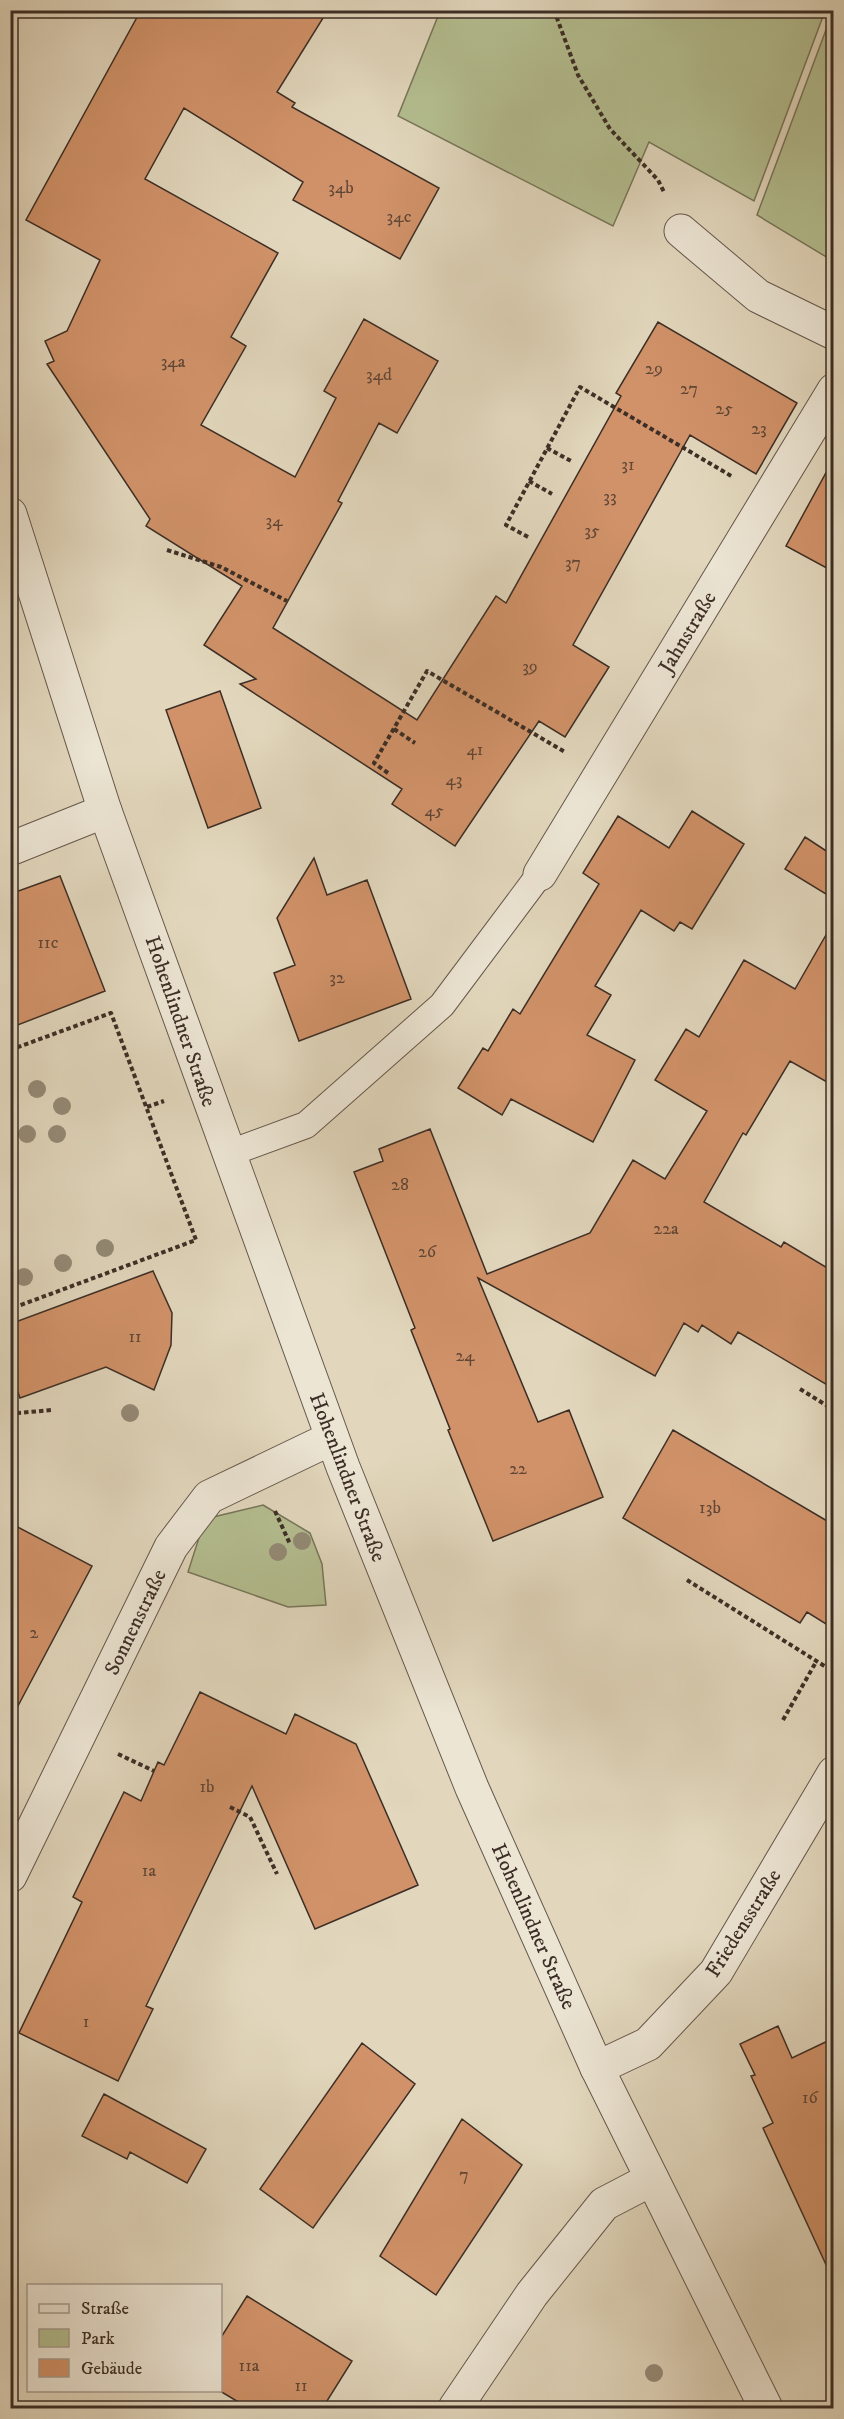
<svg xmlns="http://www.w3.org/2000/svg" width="844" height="2419" viewBox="0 0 844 2419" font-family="'IM FELL DW Pica',serif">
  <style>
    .green { fill: #b4be90; stroke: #78765b; stroke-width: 1.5 }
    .building { fill: #d19269; stroke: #3c2e26; stroke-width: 1.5 }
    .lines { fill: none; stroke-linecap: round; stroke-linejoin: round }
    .service-casing { stroke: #66584c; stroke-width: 28 }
    .minor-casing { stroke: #66584c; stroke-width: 35 }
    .tertiary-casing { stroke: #66584c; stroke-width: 35 }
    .path { stroke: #3c2e26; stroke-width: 4; stroke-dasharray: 4.5 3; stroke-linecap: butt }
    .service { stroke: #ece5d4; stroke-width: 26 }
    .minor { stroke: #ece5d4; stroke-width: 33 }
    .tertiary { stroke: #ece5d4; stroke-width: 33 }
    .tree { fill: #948a76 }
    .labels { text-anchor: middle; stroke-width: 6; stroke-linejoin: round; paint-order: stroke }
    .number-label { font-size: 18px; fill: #614737 }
    .street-label { font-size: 21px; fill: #3c2e26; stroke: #ece5d4 }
  </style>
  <rect width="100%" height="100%" fill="#e2d7bd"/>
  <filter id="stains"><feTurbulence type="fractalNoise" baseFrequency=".00333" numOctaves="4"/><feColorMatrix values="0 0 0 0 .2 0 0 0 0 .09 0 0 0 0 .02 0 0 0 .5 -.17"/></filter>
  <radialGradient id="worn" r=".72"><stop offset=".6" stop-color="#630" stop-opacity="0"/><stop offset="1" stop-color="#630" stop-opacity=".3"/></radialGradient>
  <!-- green -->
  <path class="green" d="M440,11V10L825,11L754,201L649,142L613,226L398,116Z
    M833,11H834L833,261L757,215Z
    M263,1505L310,1533L322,1564L326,1605L288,1607L188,1572L205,1519Z"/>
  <!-- building -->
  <path class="building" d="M141,10H328L277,92L295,103L292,107L439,188L400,259L293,200L303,182L184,108L145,179L278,253L231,337L246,346L201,425L295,477L336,398L324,391L364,319L438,361L397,433L379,423L338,501L342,503L273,628L417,720L496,596L506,603L621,396L616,393L658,322L797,403L756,474L690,435L573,645L609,667L565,737L539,721L455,846L392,804L402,789L240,684L256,679L204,645L242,586L146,526L150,519L47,364L54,361L45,341L67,331L100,260L26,220Z
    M834,458V572L786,546Z
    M220,691L261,808L208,828L166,710Z
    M692,811L744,844L692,929L680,922L674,931L641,910L595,986L611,995L587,1035L635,1060L593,1142L511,1099L502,1115L458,1088L483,1048L488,1051L513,1009L520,1014L599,884L583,873L618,816L669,848Z
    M805,837L834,856V899L785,869Z
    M314,858L327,895L367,880L411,999L299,1041L274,973L295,965L277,918Z
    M60,876L105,991L10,1028V894Z
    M834,921V1086L790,1061L746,1135L743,1133L704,1202L781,1247L784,1242L834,1272V1389L738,1332L731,1344L702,1325L698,1332L684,1323L655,1376L478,1278L538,1422L569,1410L603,1497L493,1541L448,1430L450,1429L411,1330L415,1328L354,1172L383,1161L379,1149L430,1129L487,1274L590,1233L633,1160L665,1179L707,1111L655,1080L686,1029L699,1037L744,960L795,989Z
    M153,1271L172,1313L171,1345L154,1390L106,1367L20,1398L10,1370V1324Z
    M673,1430L834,1525V1629L807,1612L800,1623L623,1518Z
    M10,1523L92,1566L10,1721Z
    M200,1692L286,1734L295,1714L356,1744L418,1885L315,1929L252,1786L146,2006L153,2009L118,2081L19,2033L82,1902L73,1897L124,1792L141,1801L158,1762L164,1765Z
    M778,2026L792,2058L834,2038V2282L763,2128L773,2123L751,2076L755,2075L740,2044Z
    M362,2043L415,2084L313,2228L260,2189Z
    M104,2094L206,2149L187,2183L130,2152L127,2159L82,2136Z
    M462,2119L522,2165L436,2295L380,2256Z
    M247,2296L352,2361L322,2409H250L220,2391V2339Z"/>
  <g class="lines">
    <defs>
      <path id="service" d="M227,1154L306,1125L442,1005L540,874"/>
      <path id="minor" d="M681,231L758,296L834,333
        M10,849L105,811
        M540,874L834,390
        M10,1876L171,1547L209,1497L332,1438
        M597,2068L648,2044L716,1972L834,1773
        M455,2408L532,2294L604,2204L652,2179"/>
      <path id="tertiary" d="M10,514L105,811L343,1467L472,1788L597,2068L766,2408"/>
    </defs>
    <!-- service casing -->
    <use href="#service" class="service-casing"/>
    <!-- minor casing -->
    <use href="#minor" class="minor-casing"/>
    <!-- tertiary casing -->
    <use href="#tertiary" class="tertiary-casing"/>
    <!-- path -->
    <path class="path" d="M554,10L578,75L610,129L658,180L664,192
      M547,448L571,461
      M529,481L552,494
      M528,537L506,525L580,387L733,477
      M167,550L221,567L287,601
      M394,729L415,743
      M388,773L374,763L427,671L565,752
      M10,1050L111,1013L196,1240L10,1309
      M147,1107L164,1101
      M800,1389L834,1410
      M10,1409L18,1413L52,1410
      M275,1511L290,1544
      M687,1580L834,1672
      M783,1720L816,1662
      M118,1754L154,1771
      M230,1807L250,1817L277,1874"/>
    <!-- service -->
    <use href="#service" class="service"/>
    <!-- minor -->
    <use href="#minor" class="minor"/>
    <!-- tertiary -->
    <use href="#tertiary" class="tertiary"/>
  </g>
  <!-- trees -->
  <g class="tree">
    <circle cx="37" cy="1089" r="9"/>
    <circle cx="62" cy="1106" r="9"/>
    <circle cx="27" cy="1134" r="9"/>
    <circle cx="57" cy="1134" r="9"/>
    <circle cx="105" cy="1248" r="9"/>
    <circle cx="63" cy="1263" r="9"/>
    <circle cx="24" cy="1277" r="9"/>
    <circle cx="130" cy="1413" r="9"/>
    <circle cx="302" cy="1541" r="9"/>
    <circle cx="278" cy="1552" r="9"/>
    <circle cx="654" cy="2373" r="9"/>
  </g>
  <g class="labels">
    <!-- number labels -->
    <g class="number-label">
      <text x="341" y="193">34b</text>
      <text x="399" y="222">34c</text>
      <text x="173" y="367">34a</text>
      <text x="654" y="374">29</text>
      <text x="379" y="380">34d</text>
      <text x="689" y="394">27</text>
      <text x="724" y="414">25</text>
      <text x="759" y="434">23</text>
      <text x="628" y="470">31</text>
      <text x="610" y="502">33</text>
      <text x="274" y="526">34</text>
      <text x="592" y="536">35</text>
      <text x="573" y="568">37</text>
      <text x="530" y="672">39</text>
      <text x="475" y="755">41</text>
      <text x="454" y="785">43</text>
      <text x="434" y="816">45</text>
      <text x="48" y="948">11c</text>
      <text x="337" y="983">32</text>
      <text x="400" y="1190">28</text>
      <text x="666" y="1234">22a</text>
      <text x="427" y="1257">26</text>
      <text x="135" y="1342">11</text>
      <text x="465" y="1361">24</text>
      <text x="518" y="1474">22</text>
      <text x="710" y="1513">13b</text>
      <text x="34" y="1638">2</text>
      <text x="207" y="1792">1b</text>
      <text x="149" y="1876">1a</text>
      <text x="86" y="2027">1</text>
      <text x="810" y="2103">16</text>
      <text x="464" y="2180">7</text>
      <text x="249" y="2371">11a</text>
      <text x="301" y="2391">11</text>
    </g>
    <!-- street labels -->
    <g class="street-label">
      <text transform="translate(687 632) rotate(-59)" y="7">Jahnstraße</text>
      <text transform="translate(181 1021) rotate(71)" y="7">Hohenlindner Straße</text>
      <text transform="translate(348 1477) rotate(69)" y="7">Hohenlindner Straße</text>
      <text transform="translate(135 1622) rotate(-64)" y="7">Sonnenstraße</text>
      <text transform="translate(743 1923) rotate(-58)" y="7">Friedensstraße</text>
      <text transform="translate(534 1926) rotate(66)" y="7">Hohenlindner Straße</text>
    </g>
  </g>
  <!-- margin -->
  <rect width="844" height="2419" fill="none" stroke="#e2d7bd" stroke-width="36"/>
  <rect x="12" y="12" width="820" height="2395" fill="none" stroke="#3c2e26" stroke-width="3"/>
  <rect x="18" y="18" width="808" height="2383" fill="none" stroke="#3c2e26" stroke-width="1.5"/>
  <!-- legend -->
  <rect x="27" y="2284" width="195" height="108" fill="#ece5d4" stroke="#a69c8e" stroke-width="1.5"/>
  <rect x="39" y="2304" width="30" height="9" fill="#ece5d4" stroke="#a69c8e" stroke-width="1.5"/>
  <text x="81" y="2314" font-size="18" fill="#3c2e26">Straße</text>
  <rect x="39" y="2329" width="30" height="18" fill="#b4be90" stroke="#a69c8e" stroke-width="1.5"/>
  <text x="81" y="2344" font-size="18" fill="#3c2e26">Park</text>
  <rect x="39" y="2359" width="30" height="18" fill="#d19269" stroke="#a69c8e" stroke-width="1.5"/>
  <text x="81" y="2374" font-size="18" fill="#3c2e26">Gebäude</text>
  <rect width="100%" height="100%" filter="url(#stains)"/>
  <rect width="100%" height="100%" fill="url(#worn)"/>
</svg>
